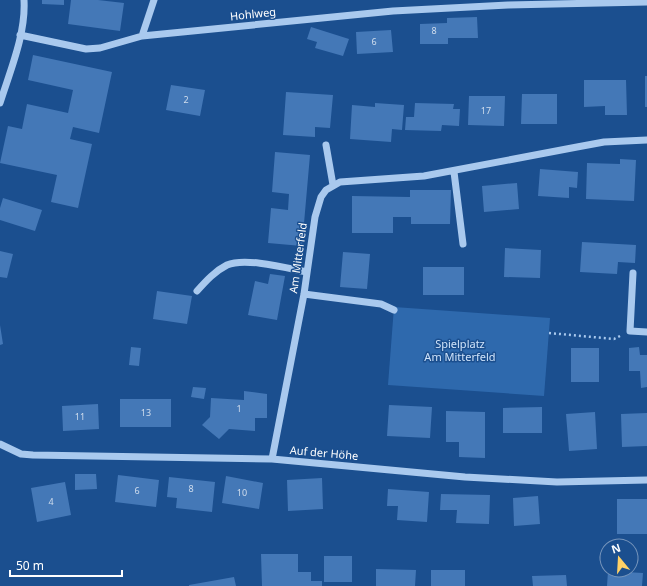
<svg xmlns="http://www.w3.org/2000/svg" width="647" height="586" viewBox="0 0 647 586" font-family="'Noto Sans',sans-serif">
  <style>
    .green { fill: #2e69ad }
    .building { fill: #4478b7 }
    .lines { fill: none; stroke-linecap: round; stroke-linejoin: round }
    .path { stroke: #a9c9ee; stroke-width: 2.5; stroke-dasharray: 2 3; stroke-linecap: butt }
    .minor { stroke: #a9c9ee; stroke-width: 7 }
    .labels { text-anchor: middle; stroke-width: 3; stroke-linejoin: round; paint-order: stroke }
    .number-label { font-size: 9px; fill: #d0dded }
    .street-label { font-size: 11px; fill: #fff; stroke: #1b4f8f }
    .park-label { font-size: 11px; fill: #cfe3fa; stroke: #1b4f8f }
  </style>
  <rect width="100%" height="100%" fill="#1b4f8f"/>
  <!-- green -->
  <path class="green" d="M394,307L550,318L544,396L388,385Z"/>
  <!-- building -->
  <path class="building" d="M42,0H64V5L42,4Z
    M71,0H98L124,3L120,31L68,24Z
    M477,17L478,38H448V44H420V24L447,23V18Z
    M311,27L349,39L343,56L315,48L317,42L307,39Z
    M391,30L393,52L357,54L356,32Z
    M33,55L112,72L99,133L73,127L70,139L92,144L78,208L51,202L57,175L0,163L8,126L22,129L27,104L68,113L73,90L28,80Z
    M645,76H647V107H645Z
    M584,80H626L627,115H605V106L584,107Z
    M171,85L205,90L200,116L166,110Z
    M286,92L333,95L330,128L315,127V137L283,135Z
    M522,94H557V124H521Z
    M469,96H505L504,126L468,125Z
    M375,103L404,105L402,130L392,129L391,142L350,139L352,105L375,107Z
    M415,103L454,104L453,109H460L459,126L442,125L441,131L405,130L406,117H414Z
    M275,152L310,155L302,246L268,243L271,208L288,210L289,194L272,192Z
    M620,159L636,160L634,201L586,199L587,163L620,164Z
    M540,169L578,172L577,188L569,187V198L538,196Z
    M517,183L519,209L484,212L482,186Z
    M410,190H451L450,224H411V217H393V233H352V196L410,197Z
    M3,198L42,210L35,231L0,220V208Z
    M582,242L636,245L635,263L618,262L617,274L580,272Z
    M505,248L541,250L540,278L504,277Z
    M0,251L13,254L7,278L0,277Z
    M343,252L370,254L367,289L340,287Z
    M423,267H464V295H423Z
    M270,274L285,276L277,320L248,315L255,281L268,284Z
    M157,291L192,296L187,324L153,319Z
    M0,325L3,344L0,345Z
    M131,347L141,348L139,366L129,365Z
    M639,347L640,355H647V387L641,388L640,371H629V348Z
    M571,348H599V382H571Z
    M193,387L206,388L204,399L191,397Z
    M244,391L267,394V418H255V431L229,429L219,439L202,425L210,417L211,398L244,400Z
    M120,399H171V427H120Z
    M98,404L99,429L63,431L62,406Z
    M389,405L432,407L430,438L387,436Z
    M542,407V433H503V408Z
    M446,411L485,412V458L459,457V442H446Z
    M595,412L597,449L569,451L566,414Z
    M647,413V446L622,447L621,414Z
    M75,474H96L97,489L75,490Z
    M118,475L159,480L156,507L115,502Z
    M226,476L263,483L259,509L222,503Z
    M169,477L215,482L212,512L176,508L177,498L167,497Z
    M322,478L323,509L288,511L287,480Z
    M65,482L71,515L37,522L31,488Z
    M388,489L429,492L427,522L397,520L398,506H387Z
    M441,494L490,495L489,524L456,523L457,510H440Z
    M538,496L540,524L514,526L513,498Z
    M617,499H647V534H617Z
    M261,554H298V572H311V581H322V586H262Z
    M324,556H352V582H324Z
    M376,569L416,570L415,586H376Z
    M431,570H465V586H431Z
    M608,571L643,573L642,586H607Z
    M566,575L567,586H533L532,576Z
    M234,577L236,586H189V585Z"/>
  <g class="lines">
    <!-- path -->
    <path class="path" d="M549,333L614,339L622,335"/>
    <!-- minor -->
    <path class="minor" d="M20,35L86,49L100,48L142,36L393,11L508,5L647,2
      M142,36L154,0
      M0,103C10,71 26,34 24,0
      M326,145L333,185
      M454,172L463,244
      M633,273L630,331L647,332
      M197,291C206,281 215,271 227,265C245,257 287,268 307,272
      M304,294L381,304L394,310
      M0,444L21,454L33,455L272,459L465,477L557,482L647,480
      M272,459L304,294L315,217L321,197L326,190L340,182L424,176L577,147L604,142L647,140"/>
  </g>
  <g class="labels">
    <!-- number labels -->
    <g class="number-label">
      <text x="434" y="34">8</text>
      <text x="374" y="45">6</text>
      <text x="186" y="103">2</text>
      <text x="486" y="114">17</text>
      <text x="239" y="412">1</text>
      <text x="146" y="416">13</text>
      <text x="80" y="420">11</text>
      <text x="191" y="492">8</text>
      <text x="137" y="494">6</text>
      <text x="242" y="496">10</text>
      <text x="51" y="505">4</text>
    </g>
    <!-- street labels -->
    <g class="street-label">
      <text transform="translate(253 14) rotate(-6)" y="4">Hohlweg</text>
      <text transform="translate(298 258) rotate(-82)" y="4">Am Mitterfeld</text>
      <text transform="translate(324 453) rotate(5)" y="4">Auf der Höhe</text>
    </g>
    <!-- park labels -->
    <g class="park-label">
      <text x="460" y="348">Spielplatz<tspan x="460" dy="13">Am Mitterfeld</tspan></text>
    </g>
  </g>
  <!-- north arrow -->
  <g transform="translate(619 558) rotate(342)"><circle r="19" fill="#1b4f8f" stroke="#7695bc"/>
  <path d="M0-3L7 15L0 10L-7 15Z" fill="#ffd166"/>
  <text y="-6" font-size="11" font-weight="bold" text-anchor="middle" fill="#ffffff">N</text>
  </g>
  <!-- scale -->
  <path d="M10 570v6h112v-6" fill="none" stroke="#ffffff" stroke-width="2"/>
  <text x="16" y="570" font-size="12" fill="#ffffff" stroke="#1b4f8f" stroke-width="3" paint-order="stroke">50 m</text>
</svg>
